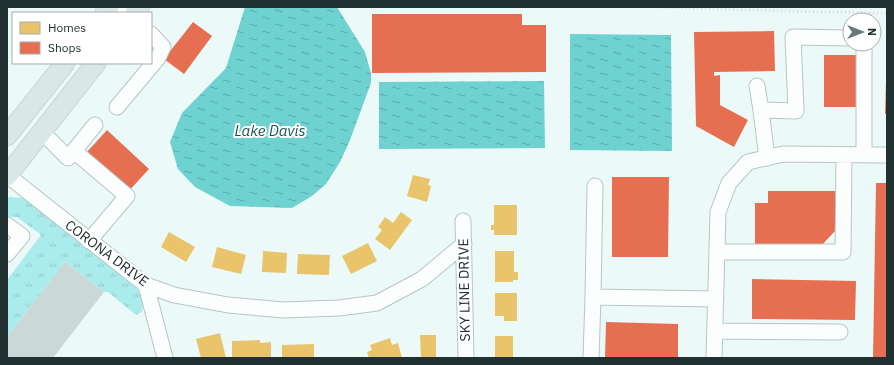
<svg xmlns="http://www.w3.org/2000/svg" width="894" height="365" viewBox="0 0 894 365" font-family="'IBM Plex Sans',sans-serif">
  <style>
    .grass { fill: url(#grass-tufts) }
    .water { fill: url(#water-ripples) }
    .homes { fill: #e9c46a }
    .shops { fill: #e76f51 }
    .building { fill: #cad8d8 }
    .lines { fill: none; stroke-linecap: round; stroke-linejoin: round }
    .minor-casing { stroke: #b8c5c5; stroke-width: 17 }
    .major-casing { stroke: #cbd3d3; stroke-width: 21 }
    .path { stroke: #d2d6d6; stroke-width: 2.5; stroke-dasharray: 1 3; stroke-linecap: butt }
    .minor { stroke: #fcfefe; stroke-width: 15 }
    .major { stroke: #d9e7e6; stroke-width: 19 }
    .labels { text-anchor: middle; stroke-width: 4; stroke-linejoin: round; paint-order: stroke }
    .street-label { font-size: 14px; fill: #213131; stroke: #fff }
    .water-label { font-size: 15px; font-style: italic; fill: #1a5251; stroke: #fff }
  </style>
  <defs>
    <pattern id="grass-tufts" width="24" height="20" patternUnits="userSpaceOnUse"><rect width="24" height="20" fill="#a9eceb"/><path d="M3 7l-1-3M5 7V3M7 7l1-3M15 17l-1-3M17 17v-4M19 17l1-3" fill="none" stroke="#91cbca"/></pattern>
    <pattern id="water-ripples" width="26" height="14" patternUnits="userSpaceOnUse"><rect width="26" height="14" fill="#6dd2d0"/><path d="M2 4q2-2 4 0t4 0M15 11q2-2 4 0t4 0" fill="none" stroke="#59aba9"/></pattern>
  </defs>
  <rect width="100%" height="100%" fill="#ecf9f9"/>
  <!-- grass -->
  <path class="grass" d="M9,197L24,198L129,279L144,298L142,312L136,315L108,292H104L65,262L7,337V280L41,235L17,217H7V199Z"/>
  <!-- water -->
  <path class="water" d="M245,7H337L365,52L371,73V83L350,140L340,162L326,184L312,196L292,208L230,206L195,187L178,169L170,142L182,113L226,68Z
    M570,34L671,35L672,151L570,150Z
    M544,81L545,148L379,149V82Z"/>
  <!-- homes -->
  <path class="homes" d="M413,175L430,179L428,185L431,186L427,202L407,196Z
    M494,205H517V235H494V230H491V225H494Z
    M401,212L412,220L390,250L375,239L382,230L378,227L385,217L393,223Z
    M169,232L195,247L186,262L161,247Z
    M368,243L377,261L351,274L342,256Z
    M217,247L246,255L241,274L212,267Z
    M263,251L287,253L286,273L262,272Z
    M495,251H514V272H518V280H513V282H495Z
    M298,254L330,255L329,275L297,274Z
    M495,293H517V321H504V316H495Z
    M220,333L226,358H201L196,339Z
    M420,335H436V358H421Z
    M495,336H513V358H495Z
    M390,338L392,345L398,343L402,358H369L367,352L372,350L370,345Z
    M260,340V343L271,342V358H232V341Z
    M314,344V358H282V345Z"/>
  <!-- shops -->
  <path class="shops" d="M372,14H522V25H546V72L372,73Z
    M193,22L212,36L184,74L164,59Z
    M774,31L775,71L714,72V76L720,75V105L748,120L734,147L696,126L694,32Z
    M824,55H860V107H824Z
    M886,81H887V114H885Z
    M107,130L149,169L128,192L86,153Z
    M612,177H669L668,257H612Z
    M876,183H887V358H873Z
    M768,191H835V231L821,246H755V203H768Z
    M752,279L856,281L855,320L752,319Z
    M606,322L678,324V358H605Z"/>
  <!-- building -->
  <path class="building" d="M65,262L104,292L53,358H7V337Z"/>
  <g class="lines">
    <defs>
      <path id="minor" d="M118,7L126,13
        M864,44V155
        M757,86L761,110
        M117,107L158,58L163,47L151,34
        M42,132L68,158L95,125
        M74,151L127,196L89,241
        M767,158L761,110L796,111L793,37L850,38
        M7,175L146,285L174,295L228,305L283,310L339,308L377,303L422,279L464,244
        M463,221L466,358
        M7,225L22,236L7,254
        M717,252H843L844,155
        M146,285L165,358
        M593,297L595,186
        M715,331L840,332
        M591,358L593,297L716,299
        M714,358L718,212L729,183L748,162L783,154L887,155"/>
      <path id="major" d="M105,13L109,7
        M135,13L140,7
        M7,136L65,63
        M7,176L96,63"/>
    </defs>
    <!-- minor casing -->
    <use href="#minor" class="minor-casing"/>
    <!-- major casing -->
    <use href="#major" class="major-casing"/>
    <!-- path -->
    <path class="path" d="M653,7L780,11L887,13"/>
    <!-- minor -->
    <use href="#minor" class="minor"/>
    <!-- major -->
    <use href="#major" class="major"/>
  </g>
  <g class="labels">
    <!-- street labels -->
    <g class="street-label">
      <text transform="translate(107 253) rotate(37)" y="5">CORONA DRIVE</text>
      <text transform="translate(464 290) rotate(-91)" y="5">SKY LINE DRIVE</text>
    </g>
    <!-- water labels -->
    <g class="water-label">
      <text x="270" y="136">Lake Davis</text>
    </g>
  </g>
  <!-- border -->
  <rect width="894" height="365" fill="none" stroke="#213131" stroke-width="16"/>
  <!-- legend -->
  <rect x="12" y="12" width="140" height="52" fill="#ffffff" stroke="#a6adad"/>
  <rect x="20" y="22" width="20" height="12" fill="#e9c46a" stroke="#a6adad"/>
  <text x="48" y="32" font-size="12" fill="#213131">Homes</text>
  <rect x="20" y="42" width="20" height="12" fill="#e76f51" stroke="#a6adad"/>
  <text x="48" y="52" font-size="12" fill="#213131">Shops</text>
  <!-- north arrow -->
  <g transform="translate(862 32) rotate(90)"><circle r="19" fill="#ffffff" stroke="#a6adad"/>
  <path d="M0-3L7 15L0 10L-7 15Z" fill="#687777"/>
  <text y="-6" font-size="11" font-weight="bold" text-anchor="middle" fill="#213131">N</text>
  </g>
</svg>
